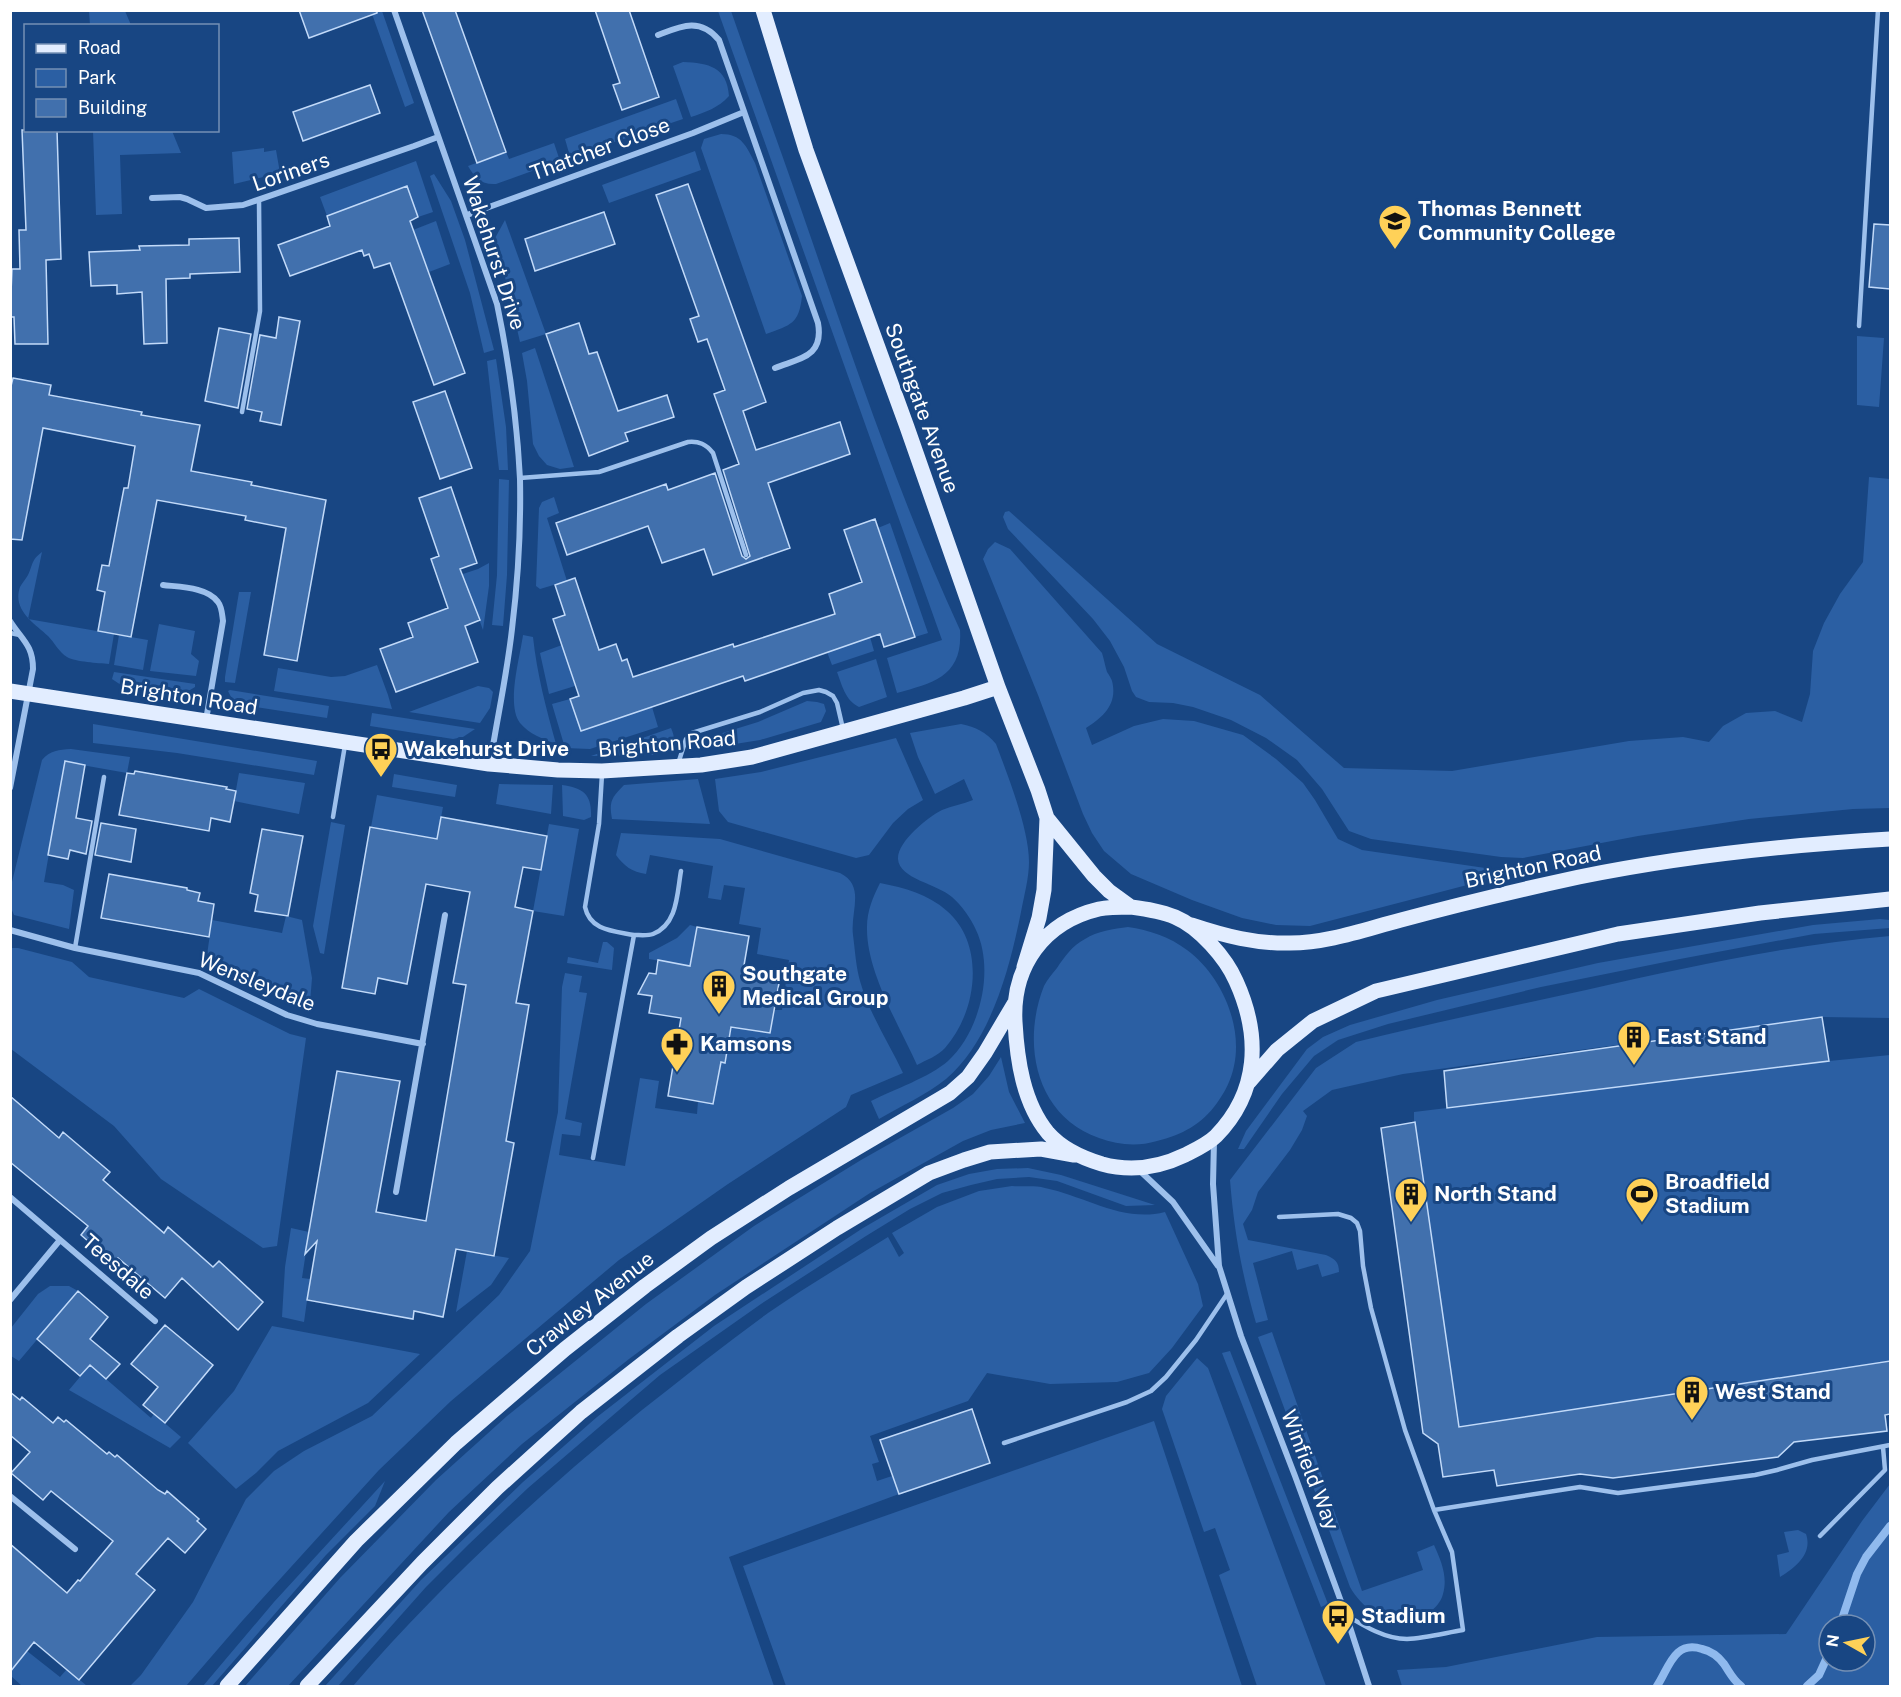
<svg xmlns="http://www.w3.org/2000/svg" width="1901" height="1697" viewBox="0 0 1901 1697" font-family="'Public Sans',sans-serif">
  <style>
    .green { fill: #2b5fa3; fill-rule: evenodd }
    .lines { fill: none; stroke-linecap: round; stroke-linejoin: round }
    .stream { stroke: #90baee; stroke-width: 8 }
    .building { fill: #4170ad; stroke: #c2daf9; stroke-width: 1.5 }
    .lane { stroke: #9dc0ec; stroke-width: 4.5 }
    .street { stroke: #9dc0ec; stroke-width: 6 }
    .primary { stroke: #e2edff; stroke-width: 15 }
    .labels { text-anchor: middle; stroke-width: 6; stroke-linejoin: round; paint-order: stroke }
    .street-label { font-size: 21px; fill: #fff; stroke: #184683 }
    .poi-label { font-size: 21px; font-weight: bold; fill: #fff; stroke: #184683; text-anchor: start }
  </style>
  <rect width="100%" height="100%" fill="#184683"/>
  <!-- green -->
  <path class="green" d="M89,11H125L131,25H90Z
    M371,11H382L414,103L405,107Z
    M718,11H731C754,78 779,145 802,212C851,353 898,495 960,630C963,676 934,683 897,693L887,658L942,640Z
    M683,62C709,63 727,67 729,96C718,108 706,112 691,117L673,66Z
    M676,99L683,119L573,156L569,153L565,139Z
    M93,131H172L181,153L120,155L122,214L96,215Z
    M721,134C742,134 746,146 755,163L802,296C799,324 791,325 766,334L701,148L704,139Z
    M554,143L559,158L557,162L496,184C481,185 475,178 468,166L506,152L509,159Z
    M264,148V152L276,150L280,173L234,184L232,152Z
    M695,151L701,170L609,203L602,185Z
    M416,161L433,212L418,217L407,187L327,216L320,197Z
    M434,174L451,201L465,240L494,350L484,353L470,293L430,176Z
    M505,220L546,334L520,342L504,273L494,240Z
    M436,221L450,264L429,272L413,230Z
    M1857,336L1884,338L1879,407L1857,405Z
    M535,348L574,467L560,469L547,465L539,456L533,444L527,381L522,353Z
    M496,359L506,427L508,470H499L487,361Z
    M1869,477L1890,479V808L1853,809L1749,819L1638,836L1523,858L1501,857L1371,839L1349,831L1322,789L1297,760L1266,738L1231,720L1193,707L1173,703L1149,702L1136,697L1132,691L1124,667L1110,641L1093,619L1008,529L1003,517L1005,512L1009,511L1157,644L1260,695L1344,768L1452,771L1629,741L1683,737L1709,742L1723,726L1746,713L1775,711L1802,722L1810,694L1813,651L1824,623L1840,594L1863,562Z
    M499,479L509,480L507,575L503,626L492,625L497,575Z
    M554,497L559,513L547,518L567,581L540,589L536,586L539,508L542,502Z
    M890,523L928,633L915,637L878,528Z
    M995,542L1010,549L1102,653C1104,659 1105,666 1107,672C1108,673 1112,680 1112,681C1118,704 1103,717 1086,728L1092,745L1134,726L1163,719L1194,721L1243,735L1276,759L1303,783L1315,800L1338,839L1362,850L1492,869L1494,878L1310,926L1276,925L1242,918L1192,900L1131,874L1104,851L1092,833L1083,814L1038,695L983,559L988,549Z
    M42,552L28,619L114,634L109,664C98,663 76,662 67,657C59,652 54,642 48,636C34,623 12,610 20,587C22,583 25,580 28,575C33,565 31,560 42,552Z
    M489,563V586L483,630L472,600L448,579L478,569Z
    M239,592H251L235,683L225,682V677Z
    M159,624L195,631L191,654L199,661L196,676L150,671Z
    M119,635L148,640L143,670L114,665Z
    M523,635L533,637C537,674 546,708 556,744C543,739 529,734 520,723C506,705 520,657 523,635Z
    M870,637L874,651L832,665L827,652Z
    M562,645L575,686L549,694L540,653Z
    M876,659L887,697L859,707C845,700 842,685 837,672Z
    M377,665L388,695L392,709L274,691L278,668L331,677L345,676Z
    M114,672L195,684V687L185,693L177,694L121,685L112,679Z
    M478,686L489,688L493,692L490,708L480,723L409,712Z
    M230,690L329,706L327,718L242,705L231,697L228,691Z
    M570,699L581,730L652,707L658,727L590,749L565,748L552,704Z
    M807,701L817,702L824,704L826,711L821,722L760,740L704,749L699,747V743L703,739L758,722Z
    M372,713L475,729L463,737L453,739L370,726Z
    M93,724L317,761L314,775L177,753L93,743Z
    M961,724C976,727 986,732 996,744C1008,776 1029,829 1029,862C1029,878 1024,896 1021,912C1010,967 991,1041 946,1079C926,1095 901,1106 879,1119L871,1101C893,1090 930,1077 948,1061C980,1032 995,970 976,930C971,918 961,905 952,897C938,884 899,879 898,859C897,842 928,817 942,810C952,806 963,804 973,800L964,779L935,794L918,757L910,733Z
    M671,728C679,746 670,750 655,755L591,756Z
    M896,738L923,800L908,809L893,823L869,855L856,858L728,822L719,811L715,779L761,772Z
    M71,749L130,757L127,773L65,762L44,882L63,885L74,890L69,929L14,915L11,908L10,890L42,760C50,750 59,750 71,749Z
    M239,773L305,783L299,814L234,801Z
    M394,774L457,785L455,797L392,787Z
    M698,779L710,824L612,819C609,802 611,798 624,785Z
    M499,784L553,785L551,814L496,804Z
    M562,785C584,788 592,795 591,817L584,820L563,816Z
    M377,795L443,807L437,839L371,827Z
    M331,822L345,825L324,954L320,953L313,926Z
    M549,824L579,829L564,916L533,911Z
    M621,833L720,839L840,873C866,886 850,912 853,935C855,950 856,967 860,981C869,1013 889,1043 903,1073L851,1095L846,1107L728,1184L619,1260L451,1401L379,1470L243,1620L186,1686H130L141,1675L193,1602L246,1499L274,1471L304,1451L372,1416L499,1295L530,1251L558,1112L562,987L565,973L582,976L579,992L587,993L565,1119L582,1123L580,1136L562,1134L559,1155L625,1166L640,1078L659,1081L655,1108L697,1114L698,1101L713,1104L721,1062H725L731,1027L770,1033L775,1010H782L789,960L757,954L761,928L739,924L745,888L724,885L721,900L708,898L713,866L650,855L646,874C632,872 624,866 616,855Z
    M880,883C905,888 928,894 947,911C986,945 977,1012 945,1048C938,1056 926,1060 917,1065C899,1025 866,971 867,927C867,911 873,897 880,883Z
    M286,916L302,920L312,978L310,1003L289,996L215,961L207,955L212,920L282,933Z
    M1880,919L1890,920V928L1814,934L1680,959L1541,987L1388,1024L1338,1040L1314,1056L1282,1094L1244,1149H1238L1246,1131L1307,1049L1323,1037L1350,1025L1437,1000L1598,963L1813,925Z
    M690,925L697,927L690,966L649,959V953L677,938Z
    M1128,927C1149,930 1170,937 1187,950C1221,975 1243,1025 1234,1066C1231,1080 1225,1092 1217,1103C1202,1124 1182,1135 1157,1141C1137,1147 1118,1145 1099,1138C1036,1116 1021,1044 1044,986C1047,980 1052,974 1057,968C1065,956 1072,946 1085,939C1097,931 1114,929 1128,927Z
    M1890,936V1018L1822,1017L1829,1061L1890,1055V1414L1885,1415L1887,1431L1794,1442L1778,1457L1613,1478L1580,1474L1497,1486L1494,1470L1443,1477L1438,1444L1423,1433L1381,1128L1414,1122V1112L1447,1108L1444,1071L1691,1035L1403,1074L1332,1090L1303,1111L1307,1116L1302,1130L1290,1150L1258,1192L1252,1210L1243,1224L1248,1240L1326,1255C1335,1259 1339,1262 1339,1272L1322,1277L1318,1264L1297,1270L1292,1251L1253,1263L1268,1320L1256,1323C1242,1275 1234,1231 1230,1180L1316,1068L1356,1042C1432,1023 1509,1007 1586,990C1687,967 1788,945 1890,936Z
    M603,942H607L614,948L612,970L567,963L568,957L598,963Z
    M11,948H18L72,962L89,977L184,998L199,989L290,1034L306,1038L277,1246L263,1248L161,1179L114,1126L11,1049Z
    M1001,1057L1009,1092L1025,1123L991,1130L963,1141L870,1193L715,1295L629,1359L522,1444L449,1512L288,1686H245L340,1578L436,1480L507,1416L646,1304L754,1226L861,1160L953,1108L973,1094L989,1076Z
    M1028,1168L1061,1175L1155,1205L1126,1206L1057,1181L1029,1177L997,1179L971,1185L942,1193L910,1209L866,1236L761,1304L660,1375L528,1488L468,1545L426,1587L338,1686H325L421,1580L523,1482L597,1417L714,1326L863,1228L937,1185L969,1174L997,1169Z
    M1012,1186C1023,1187 1035,1185 1045,1188C1085,1196 1123,1223 1165,1212L1198,1284L1203,1306L1172,1348L1149,1373L1117,1382L1050,1384L987,1373L968,1401L870,1436L879,1462L872,1464L877,1481L892,1476L899,1494L729,1557L774,1686H353C440,1585 539,1494 642,1410C684,1377 725,1344 768,1313C807,1286 848,1262 888,1237L899,1257L904,1253L892,1233L937,1207L979,1191Z
    M291,1228L309,1232L302,1278L310,1279L304,1322L282,1317L285,1267Z
    M467,1251L509,1258L491,1285L456,1312Z
    M50,1286H69L78,1291L19,1361L11,1356V1328L38,1294Z
    M272,1326L420,1354L368,1403L278,1451L256,1473L236,1489L188,1443L234,1391Z
    M1272,1332L1362,1591L1423,1570L1417,1552L1434,1545C1441,1561 1448,1576 1443,1594C1441,1602 1435,1608 1429,1613C1400,1634 1366,1615 1350,1587L1258,1337Z
    M1230,1351L1328,1604L1321,1607L1222,1353Z
    M1197,1358L1208,1368L1326,1686H1257L1219,1575L1230,1570L1215,1528L1204,1532L1162,1409L1166,1396Z
    M90,1365L151,1418L154,1414L181,1437L170,1448L69,1390Z
    M1154,1421L1242,1686H786L743,1566Z
    M385,1481L375,1506L326,1555L212,1686H203L274,1602Z
    M1890,1484V1686H1402L1397,1670L1446,1667L1597,1637L1786,1634L1862,1521ZM1829,1625H1865V1661H1829Z
    M1798,1530L1806,1534C1813,1554 1795,1568 1780,1577L1777,1555L1789,1552L1784,1532Z
    M27,1651L60,1677L67,1669L87,1686H22L11,1676V1672Z"/>
  <g class="lines">
    <!-- stream -->
    <path class="stream" d="M1840,1625L1857,1574L1866,1557L1890,1526
      M1657,1686C1669,1668 1674,1640 1702,1649C1711,1651 1718,1656 1724,1664C1730,1673 1733,1680 1741,1686
      M1807,1686L1819,1675L1829,1653"/>
  </g>
  <!-- building -->
  <path class="building" d="M299,10H377V13L309,38Z
    M422,10H455L506,152L477,163Z
    M595,10H629L659,97L622,110L613,85L620,83Z
    M370,85L380,113L303,141L293,112Z
    M22,130H57L61,259L46,260L48,344H15L14,317H10L12,269H20L19,230H26Z
    M688,184L766,402L743,411L756,450L840,422L850,454L768,483L790,548L713,575L704,549L662,563L648,526L567,555L556,523L666,484L668,490L715,473L742,556L746,559L750,556L723,470L739,464L714,394L725,390L707,339L698,342L690,319L699,316L656,195Z
    M407,186L418,217L410,221L465,373L434,385L390,263L374,268L369,254L364,256L362,250L290,276L278,245L330,226L327,216Z
    M604,212L615,244L535,271L525,239Z
    M1874,224L1890,225V289L1869,287Z
    M239,238L240,272L190,274V278L166,279L167,343L144,344L142,292L117,294V285L91,286L89,252L140,250L139,246L189,245V239Z
    M279,317L300,321L281,425L260,421L262,412L247,409L260,335L276,338Z
    M579,323L589,354L597,352L618,411L667,395L674,417L625,433L628,441L589,456L546,334Z
    M219,328L251,334L238,408L205,401Z
    M13,378L51,385L49,395L142,412L141,415L200,425L191,471L252,482L251,485L326,500L297,661L264,655L286,528L245,520L246,516L157,500L131,637L98,631L105,592L97,590L102,565L109,566L124,488H128L135,446L43,428L22,540L10,539V390Z
    M445,391L472,468L440,479L413,402Z
    M451,487L477,563L460,569L480,620L465,626L478,662L396,692L380,649L413,637L408,623L448,608L431,559L439,556L419,498Z
    M875,519L915,637L884,647L880,634L745,681L743,676L581,731L570,699L579,696L553,619L565,615L555,585L575,578L599,650L616,644L622,661L627,659L633,677L733,644L734,647L835,614L829,594L862,582L844,530Z
    M65,761L85,765L76,818L92,821L86,854L70,850L68,859L48,855Z
    M135,771L227,787L226,789L236,791L230,822L211,818L209,831L119,815L127,773L134,774Z
    M441,817L547,836L541,870L523,867L515,907L533,911L516,1003L529,1005L506,1141L514,1143L494,1256L456,1249L443,1317L414,1311L413,1319L307,1300L317,1241L305,1254L337,1071L400,1081L376,1212L426,1221L466,985L453,983L470,892L426,884L407,984L378,978L375,994L342,988L370,827L437,839Z
    M101,823L136,829L131,862L95,855Z
    M262,829L303,836L288,916L255,911L258,895L250,893Z
    M109,874L187,888V890L200,893L198,901L214,904L209,937L101,918Z
    M697,927L749,936L742,977L779,983L770,1033L731,1027L725,1063L721,1062L713,1104L668,1096L681,1018L649,1013L652,996L638,994L649,973L656,974L658,960L690,966Z
    M1822,1017L1829,1061L1447,1108L1444,1071Z
    M10,1096L59,1138L63,1132L110,1172L103,1180L164,1233L168,1227L213,1267L219,1261L263,1302L238,1330L182,1278L165,1298L118,1258L113,1263L81,1235L88,1226L10,1162Z
    M1415,1122L1459,1427L1890,1361V1414L1885,1415L1887,1431L1794,1442L1778,1457L1613,1478L1580,1474L1497,1486L1494,1470L1443,1477L1438,1444L1423,1433L1381,1128Z
    M78,1291L108,1317L90,1339L120,1364L106,1379L90,1365L80,1376L37,1339Z
    M165,1325L213,1365L165,1423L143,1405L158,1387L131,1364Z
    M10,1392L20,1400L22,1397L53,1423L58,1417L64,1422L66,1420L107,1454L109,1452L115,1457L117,1455L158,1490L165,1494L167,1491L199,1519L197,1521L206,1529L185,1553L168,1538L136,1574L155,1590L79,1680L34,1642L10,1672V1544L67,1593L78,1580L80,1581L113,1541L51,1491L43,1500L11,1473L30,1452L10,1435Z
    M972,1409L990,1463L899,1494L880,1440Z"/>
  <g class="lines">
    <!-- lane -->
    <path class="lane" d="M1859,326L1878,10
      M242,412L260,311L259,201
      M520,478L599,472L688,442C699,441 706,444 713,453L746,555
      M10,633L20,635
      M678,764L686,739L692,733L760,712L803,693L819,690L826,692L833,696L837,703L843,729
      M333,817L345,745
      M634,935C640,935 648,936 653,934C678,924 677,893 681,871
      M75,948L104,777
      M593,1158L634,935C614,931 590,931 585,907L599,824L602,774
      M1279,1217L1338,1214L1351,1218L1357,1223L1360,1231L1363,1266L1371,1308L1405,1430L1434,1510
      M1004,1443L1127,1402L1151,1391L1166,1377L1196,1340L1227,1294
      M1820,1536L1885,1470L1883,1447
      M1346,1615C1364,1626 1385,1639 1407,1639C1425,1638 1445,1633 1463,1630L1452,1552L1434,1510L1580,1487L1618,1493L1755,1475L1777,1470L1812,1460L1890,1445"/>
    <!-- street -->
    <path class="street" d="M394,10L497,304C509,362 517,420 520,479C521,529 518,580 512,629C507,674 497,719 490,764
      M658,35C681,26 700,17 719,40L818,323C824,357 800,358 775,368
      M152,198L180,197L187,199L206,208L243,205L414,146L438,137
      M467,215L693,133L744,112
      M163,585C179,587 208,587 218,602C222,607 222,614 223,621L206,720
      M10,621C22,640 33,645 33,669L10,788
      M10,930L75,948L199,973L287,1015L317,1024L423,1044
      M1214,1141L1213,1184L1219,1266L1241,1336L1295,1476L1346,1615L1369,1686
      M1139,1170L1173,1202L1218,1266
      M396,1192L445,915
      M10,1197L155,1321
      M10,1300L60,1240
      M10,1496L75,1549"/>
    <!-- primary -->
    <path class="primary" d="M763,10L806,150L907,427L998,687L1038,790L1047,818L1044,890L1039,918L1024,967
      M10,691L489,764L558,770L602,771L701,765L752,757L964,698L998,687
      M1047,818L1094,876L1109,891L1131,907
      M1131,907C1146,909 1161,911 1175,917C1199,927 1226,958 1236,981C1261,1036 1259,1092 1216,1136C1208,1144 1195,1150 1185,1155C1158,1168 1131,1172 1102,1164C1082,1158 1062,1149 1048,1133C1023,1103 1017,1059 1015,1022C1012,966 1044,922 1099,909C1109,907 1121,907 1131,907Z
      M1192,925C1225,936 1256,944 1290,943C1328,943 1366,929 1401,920C1460,904 1519,890 1579,877C1682,856 1786,845 1890,839
      M1249,1082L1277,1050L1313,1021L1376,991L1618,934L1760,913L1890,899
      M227,1686L356,1541L456,1443L565,1349L645,1286L711,1238L789,1188L950,1093L968,1077L985,1053L1014,1004
      M307,1686L422,1563L497,1488L581,1412L678,1336L746,1287L837,1228L929,1173L964,1160L990,1152L1041,1149L1074,1155"/>
  </g>
  <!-- icons -->
  <defs>
    <symbol id="school-pin" viewBox="-11 -11 22 30"><path d="M0 17L-7.5 6A9.5 9.5 0 1 1 7.5 6Z" fill="#ffd158" stroke="#184683"/><path d="M0-5L7-2L0 1L-7-2ZM-4 1L0 2.5L4 1V4Q0 6-4 4Z" fill="#111"/></symbol>
    <symbol id="bus-pin" viewBox="-11 -11 22 30"><path d="M0 17L-7.5 6A9.5 9.5 0 1 1 7.5 6Z" fill="#ffd158" stroke="#184683"/><path d="M-5-6H5V4H4V6H2V4H-2V6H-4V4H-5ZM-3.5-4V0h7V-4ZM-3.5 1.2v1.5H-2V1.2ZM2 1.2v1.5H3.5V1.2Z" fill="#111"/></symbol>
    <symbol id="building-pin" viewBox="-11 -11 22 30"><path d="M0 17L-7.5 6A9.5 9.5 0 1 1 7.5 6Z" fill="#ffd158" stroke="#184683"/><path d="M-4-6H4V6H1V3H-1V6H-4ZM-2.5-4.3h1.7v1.8h-1.7ZM.8-4.3h1.7v1.8H.8ZM-2.5-1h1.7V.8h-1.7ZM.8-1h1.7V.8H.8Z" fill="#111"/></symbol>
    <symbol id="pharmacy-pin" viewBox="-11 -11 22 30"><path d="M0 17L-7.5 6A9.5 9.5 0 1 1 7.5 6Z" fill="#ffd158" stroke="#184683"/><path d="M-2-6h4v4h4v4h-4v4h-4v-4h-4v-4h4Z" fill="#111"/></symbol>
    <symbol id="stadium-pin" viewBox="-11 -11 22 30"><path d="M0 17L-7.5 6A9.5 9.5 0 1 1 7.5 6Z" fill="#ffd158" stroke="#184683"/><path d="M0-5a6.5 5 0 1 0 0 10a6.5 5 0 1 0 0-10ZM-3.5-1.8h7v3.6h-7Z" fill="#111"/></symbol>
  </defs>
  <g fill-rule="evenodd">
    <use href="#school-pin" x="1376" y="202" width="38" height="52"/>
    <use href="#bus-pin" x="362" y="730" width="38" height="52"/>
    <use href="#building-pin" x="700" y="967" width="38" height="52"/>
    <use href="#building-pin" x="1615" y="1018" width="38" height="52"/>
    <use href="#pharmacy-pin" x="658" y="1025" width="38" height="52"/>
    <use href="#building-pin" x="1392" y="1175" width="38" height="52"/>
    <use href="#stadium-pin" x="1623" y="1175" width="38" height="52"/>
    <use href="#building-pin" x="1673" y="1373" width="38" height="52"/>
    <use href="#bus-pin" x="1319" y="1597" width="38" height="52"/>
  </g>
  <g class="labels">
    <!-- street labels -->
    <g class="street-label">
      <text transform="translate(600 149) rotate(-20)" y="7">Thatcher Close</text>
      <text transform="translate(291 172) rotate(-19)" y="7">Loriners</text>
      <text transform="translate(494 253) rotate(72)" y="7">Wakehurst Drive</text>
      <text transform="translate(922 408) rotate(70)" y="7">Southgate Avenue</text>
      <text transform="translate(189 697) rotate(9)" y="7">Brighton Road</text>
      <text transform="translate(667 744) rotate(-5)" y="7">Brighton Road</text>
      <text transform="translate(1533 867) rotate(-12)" y="7">Brighton Road</text>
      <text transform="translate(257 982) rotate(22)" y="7">Wensleydale</text>
      <text transform="translate(118 1267) rotate(41)" y="7">Teesdale</text>
      <text transform="translate(590 1304) rotate(-38)" y="7">Crawley Avenue</text>
      <text transform="translate(1310 1470) rotate(69)" y="7">Winfield Way</text>
    </g>
    <!-- poi labels -->
    <g class="poi-label">
      <text x="1418" y="216">Thomas Bennett<tspan x="1418" dy="24">Community College</tspan></text>
      <text x="404" y="756">Wakehurst Drive</text>
      <text x="742" y="981">Southgate<tspan x="742" dy="24">Medical Group</tspan></text>
      <text x="1657" y="1044">East Stand</text>
      <text x="700" y="1051">Kamsons</text>
      <text x="1665" y="1189">Broadfield<tspan x="1665" dy="24">Stadium</tspan></text>
      <text x="1434" y="1201">North Stand</text>
      <text x="1715" y="1399">West Stand</text>
      <text x="1361" y="1623">Stadium</text>
    </g>
  </g>
  <!-- border -->
  <rect width="1901" height="1697" fill="none" stroke="#ffffff" stroke-width="24"/>
  <!-- legend -->
  <rect x="24" y="24" width="195" height="108" fill="#184683" stroke="#7490b5" stroke-width="1.5"/>
  <rect x="36" y="44" width="30" height="9" fill="#e2edff" stroke="#7490b5" stroke-width="1.5"/>
  <text x="78" y="54" font-size="18" fill="#ffffff">Road</text>
  <rect x="36" y="69" width="30" height="18" fill="#2b5fa3" stroke="#7490b5" stroke-width="1.5"/>
  <text x="78" y="84" font-size="18" fill="#ffffff">Park</text>
  <rect x="36" y="99" width="30" height="18" fill="#4170ad" stroke="#7490b5" stroke-width="1.5"/>
  <text x="78" y="114" font-size="18" fill="#ffffff">Building</text>
  <!-- north arrow -->
  <g transform="translate(1847 1643) rotate(279)"><circle r="28" fill="#184683" stroke="#7490b5" stroke-width="1.5"/>
  <path d="M0-4.5L10 22L0 15L-10 22Z" fill="#ffd158"/>
  <text y="-9" font-size="16" font-weight="bold" text-anchor="middle" fill="#ffffff">N</text>
  </g>
</svg>
